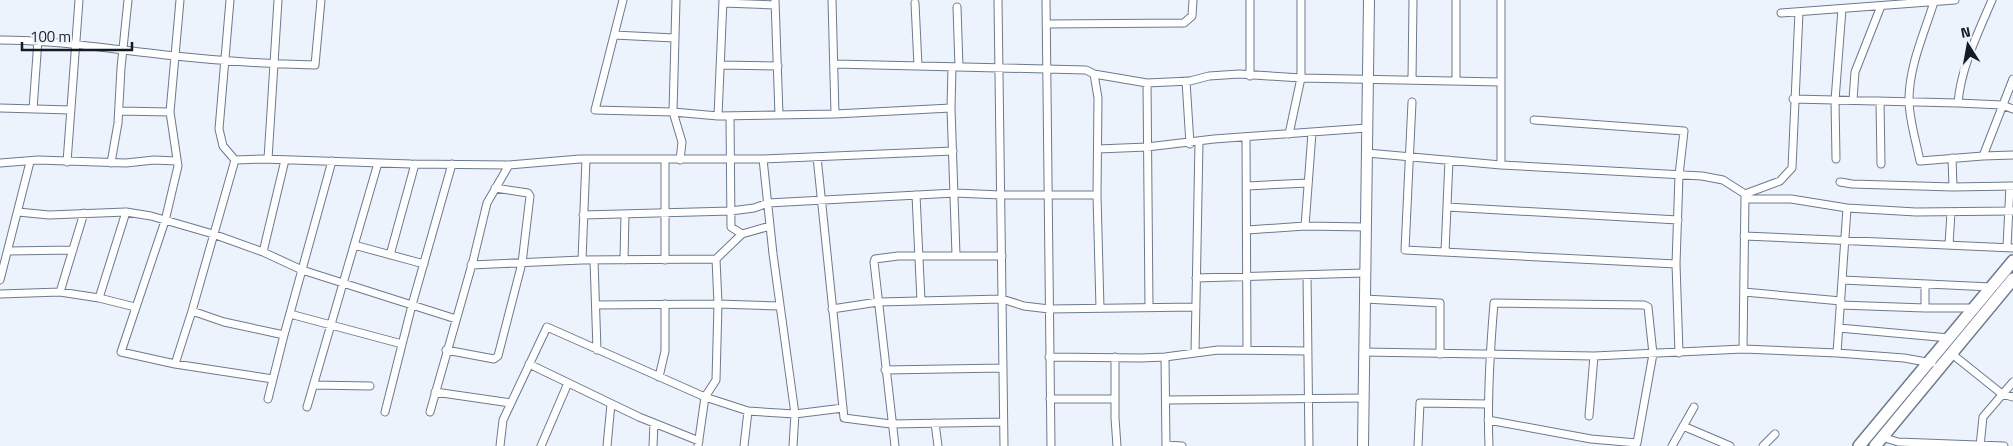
<svg xmlns="http://www.w3.org/2000/svg" width="2013" height="446" viewBox="0 0 2013 446" font-family="'Titillium Web',sans-serif">
  <style>
    .lines { fill: none; stroke-linecap: round; stroke-linejoin: round }
    .street-casing { stroke: #6c7a8e; stroke-width: 9 }
    .secondary-casing { stroke: #6c7a8e; stroke-width: 12 }
    .primary-casing { stroke: #6c7a8e; stroke-width: 14 }
    .street { stroke: #fff; stroke-width: 7 }
    .secondary { stroke: #fff; stroke-width: 10 }
    .primary { stroke: #fff; stroke-width: 11 }
  </style>
  <rect width="100%" height="100%" fill="#edf3fd"/>
  <g class="lines">
    <defs>
      <path id="street" d="M180,0L170,112L178,166L165,221L121,352L175,364L273,379
        M230,0L219,129L223,146L235,160L263,159L411,164L509,165L580,159H763L773,254L795,414L793,446
        M623,0L595,110L673,112L718,116L835,114L951,108
        M676,0L673,112L682,142L680,160
        M775,0L779,115
        M832,0L835,114
        M998,0L1004,446
        M1046,0L1051,446
        M1934,2C1924,34 1909,66 1909,100C1909,119 1916,141 1920,161L1983,156L2013,79
        M723,3L775,5
        M915,3L918,66
        M957,7L959,67
        M1781,13L1955,0
        M1046,24L1184,23L1192,16L1193,0
        M614,35L674,38
        M0,40C58,40 116,50 175,56C221,61 269,64 315,65L321,0
        M835,64L1086,70L1094,74L1098,98L1097,195L1100,308
        M721,65L778,66
        M952,67L951,108L956,255
        M1094,74L1147,83L1190,81L1209,76L1239,74L1301,78L1501,82
        M1250,76V0
        M1412,80L1413,0
        M1186,81L1190,144
        M1456,81V0
        M1147,83L1149,307
        M1793,99L1958,103L2002,105L2013,109
        M1853,100L1855,72L1881,6
        M1880,101L1881,164
        M1412,102L1405,250L1676,264
        M1958,103C1961,67 1978,33 1992,0
        M0,108L71,110
        M33,109L38,40
        M119,111L170,112
        M718,116L723,0
        M1534,120L1684,131L1679,175L1676,264L1679,353
        M1289,134L1301,78V0
        M1246,137L1247,350
        M1098,149L1147,147L1214,139L1367,128
        M1367,153L1501,165L1702,176L1723,180L1745,194
        M1983,156L2013,155
        M817,157L844,418L891,424L1003,422
        M1952,158L1953,187
        M268,159L278,0
        M763,159L953,151
        M1836,159L1835,100L1842,9
        M67,162L79,0
        M0,163L38,160L126,163L154,160L177,161
        M111,163L118,123L121,68L128,0
        M1501,165V0
        M1840,182L1852,184L1953,187L2013,186
        M1247,186L1308,183
        M1745,194L1780,181L1792,168L1799,12
        M916,195L921,301
        M1745,199H1791L1847,208L1916,212L2013,211
        M1447,207L1678,220
        M18,212L49,215L126,212L151,216L213,234L263,252L302,270L456,319
        M583,215L731,211L754,208L768,203L955,193L1001,195H1097
        M1305,226L1312,133
        M1247,230L1305,226L1366,227
        M742,234L770,226
        M1744,236L2013,248
        M354,245L424,264
        M1949,245L1951,212
        M2007,247L2010,186
        M8,251L73,250
        M263,252L285,160
        M1445,252L1449,160
        M390,255L415,164
        M582,260L586,159
        M594,260L597,350
        M624,260L625,214
        M665,260V159
        M471,265L582,260L716,259
        M1307,275L1309,446
        M1196,278L1365,273
        M0,280L30,162
        M1842,280L1991,287
        M60,292L84,213
        M1744,292L1841,301
        M0,294L60,292L99,298L135,307
        M99,298L126,212
        M1365,299L1440,303V354
        M596,305L718,304L780,306
        M1840,305L1925,308H1973
        M1925,308V285
        M832,309L878,302L1002,299L1024,306L1049,309L1196,307
        M192,311L224,322L284,335
        M290,314L402,344
        M1839,328L1949,338
        M1743,349L1745,196
        M446,350L494,359L498,356L522,263L530,196L528,193L495,188
        M1364,352L1594,356L1743,349L1837,353L1904,358L1932,363
        M1195,353L1199,142
        M1837,353L1847,208
        M1952,354L2002,394L2013,397
        M1049,357L1141,358L1165,357L1218,350L1307,351
        M1115,357V418L1117,446
        M1165,357L1166,446
        M175,364L192,311L235,160
        M529,364L639,417L699,441
        M885,370L1003,368
        M659,377L665,351V304
        M314,385L370,386
        M435,392L511,403
        M268,399L284,335L332,161
        M1050,399H1115
        M1166,400L1363,398
        M307,407L378,163
        M385,412L412,305L452,164
        M430,412L473,261L487,203L509,165
        M1589,416L1594,356
        M1488,420L1591,439L1637,443L1653,354L1648,307L1644,305L1494,303C1490,351 1487,398 1489,446
        M935,423L938,446
        M1683,426L1730,446
        M1882,437L1898,442L2004,446
        M1166,445L1182,446
        M500,446L503,420L547,327L705,397L748,411L795,414L843,408
        M541,446L568,383
        M607,446L611,404
        M653,446L654,423
        M698,446L705,397L716,380L718,304L716,259L742,234L731,227L730,116
        M744,446L748,411
        M895,446L874,262L875,259L898,256H1002
        M1418,446L1420,403L1488,404
        M1672,446L1694,407
        M1763,446L1775,434
        M1980,446L1983,417L2013,382"/>
      <path id="secondary" d="M1363,446L1369,0"/>
      <path id="primary" d="M1859,446L2013,261
        M1875,446L2013,279"/>
    </defs>
    <!-- street casing -->
    <use href="#street" class="street-casing"/>
    <!-- secondary casing -->
    <use href="#secondary" class="secondary-casing"/>
    <!-- primary casing -->
    <use href="#primary" class="primary-casing"/>
    <!-- street -->
    <use href="#street" class="street"/>
    <!-- secondary -->
    <use href="#secondary" class="secondary"/>
    <!-- primary -->
    <use href="#primary" class="primary"/>
  </g>
  <!-- north arrow -->
  <g transform="translate(1968 45) rotate(349)" stroke="#edf3fd" stroke-width="4" paint-order="stroke">
  <path d="M0-4L9 19L0 12L-9 19Z" fill="#151b23"/>
  <text y="-8" font-size="14" font-weight="bold" text-anchor="middle" fill="#151b23">N</text>
  </g>
  <!-- scale -->
  <path d="M22 42v8h110v-8" fill="none" stroke="#151b23" stroke-width="2.5"/>
  <text x="30" y="42" font-size="15" fill="#151b23" stroke="#edf3fd" stroke-width="4" paint-order="stroke">100 m</text>
</svg>
